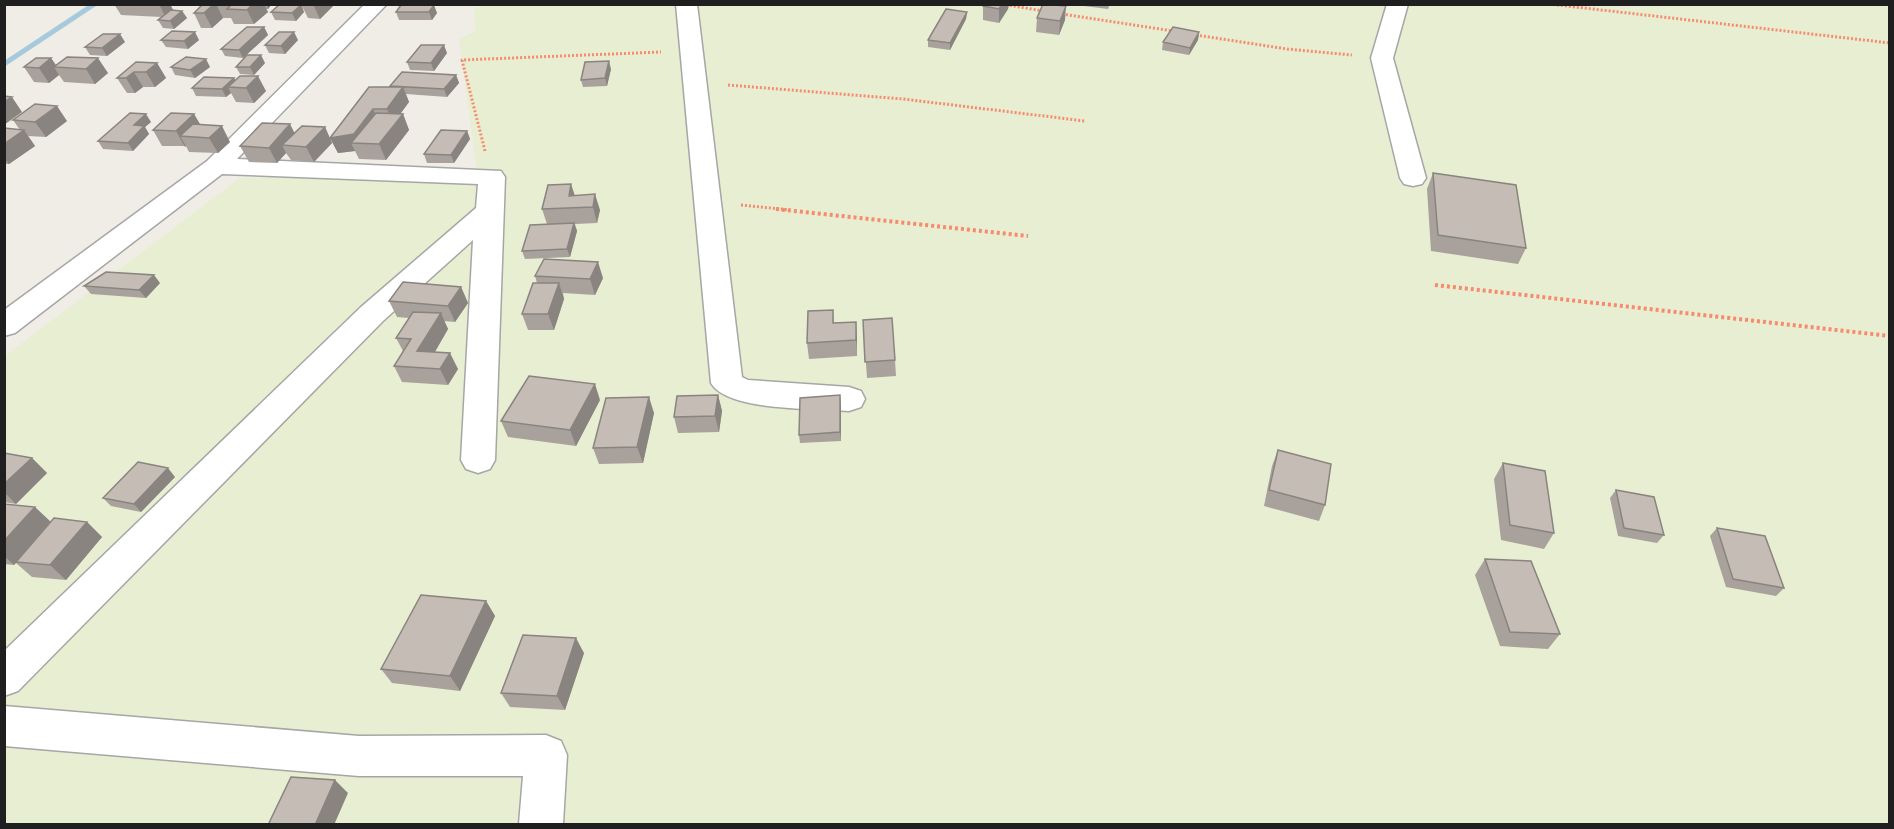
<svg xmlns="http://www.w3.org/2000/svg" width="1894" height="829" viewBox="0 0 1894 829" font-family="Lato,sans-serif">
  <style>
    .farmland { fill: #e8eed1 }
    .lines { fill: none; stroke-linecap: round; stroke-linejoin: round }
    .stream { fill: #a6cadc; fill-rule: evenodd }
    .street-casing { stroke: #a6a6a6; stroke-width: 3 }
    .path-far1 { stroke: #f78b6f; stroke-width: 3; stroke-dasharray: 2 2; stroke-linecap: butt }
    .path { stroke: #f78b6f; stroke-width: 4; stroke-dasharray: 3 3; stroke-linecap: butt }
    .street { fill: #fff; fill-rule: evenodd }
    .wall { fill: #a9a29c }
    .shaded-wall { fill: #89847f }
    .building { fill: #c4bcb5; stroke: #89847f; stroke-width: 1.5 }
  </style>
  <rect width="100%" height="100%" fill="#efede5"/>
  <!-- farmland -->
  <path class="farmland" d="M498,4L1889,5V824H5V356L240,178H478L459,39L476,31L474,8Z"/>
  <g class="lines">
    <!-- stream -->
    <path class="stream" d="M90,4H99L4,67V61Z"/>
    <defs>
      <path id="street" d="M365,4H387L237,159L501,171L505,177L495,460L490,469L478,473L466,469L461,460L473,240L383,321L18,691L4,696V651L361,307L476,208L478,184L222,174L15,333L4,336V310L207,161Z
        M676,4H697L742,377L748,380L849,387L861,391L865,399L861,407L849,411C816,408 728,412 711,383Z
        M1387,4H1408L1393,58L1426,178L1422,184L1413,186L1404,184L1400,178L1371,58Z
        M4,706L359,736L546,735L561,741L567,755L563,824H519L523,776H359L4,746Z"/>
    </defs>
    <!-- street casing -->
    <use href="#street" class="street-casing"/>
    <!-- path-far1 -->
    <path class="path-far1" d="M1002,4L1043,11
      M1549,4L1890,43
      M1062,14L1173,31
      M1196,35L1287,49L1352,55
      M728,85L903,99L1085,121
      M485,151L462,60L661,52
      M741,205L790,210"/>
    <!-- path -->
    <path class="path" d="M776,209L1028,236
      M1435,285L1890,336"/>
    <!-- street -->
    <use href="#street" class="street"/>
  </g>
  <!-- wall -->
  <path class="wall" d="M114,4H170L173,10L182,11L187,18L174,29L163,28L158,20L162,17L121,15Z
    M203,4H272L268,9H266L268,12L254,24H234L231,18H223L212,28H201L194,13Z
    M280,4H334V5L320,19L308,18L302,6L304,12L296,21L275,20L271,12Z
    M398,4H427V5L437,13L432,20H399L396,12L401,5Z
    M984,4H1009L1008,9L999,23L983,20V6Z
    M1068,4H1110L1108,9Z
    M967,12L966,19L950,50L928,47V40Z
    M1037,18L1065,20L1059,35L1036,32Z
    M264,27L268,35L243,58L225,56L221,49Z
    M1199,32L1198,40L1189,55L1162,50L1163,42Z
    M161,40H199L188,49L166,47Z
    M298,40L285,54L269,53L265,45Z
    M125,42L107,56L90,55L85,47Z
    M447,53L434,71L410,70L407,62Z
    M67,57L108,73L95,84L64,82L59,75L49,83L34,82L24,67L51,58L56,65Z
    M157,63L166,78L155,87H143L135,93H127L117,78Z
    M265,63L254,75L240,74L236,67Z
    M171,67H210L195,78L175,75Z
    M611,69L607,86L583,87L581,80Z
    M456,75L459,83L447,97L406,94L409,102L400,114H403L409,130L386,160L359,159L355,151L338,153L330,138L390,87V86Z
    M235,80L266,91L254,103L236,102L231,93L226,97L196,96L192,88Z
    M194,114L200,125L230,142L218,153L189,152L186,146H162L153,130Z
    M13,120L67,121L46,137L28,136L35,146L9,164H4V128L20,130Z
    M151,122L145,127L149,134L133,151L103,149L98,141Z
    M325,127L332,143L314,162L291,160L286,153L277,163L249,162L240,146L294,133Z
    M467,131L470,139L454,163H427L424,154Z
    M1433,173L1526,248L1518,264L1431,251L1427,189Z
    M575,195L600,210L597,223L575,224L577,231L570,257L525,259L522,251L547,224L542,209Z
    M535,276L603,278L595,295L563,293L564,299L554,330H528L522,314L537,283Z
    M160,283L146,298L91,294L84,286Z
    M461,287L468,303L455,322L444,321L448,329L435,352L458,369L448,385L402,382L394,366L403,351L396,338L409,318L397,317L389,301Z
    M833,310L834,323L856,322L857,356L809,359L807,343Z
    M863,320L895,360L896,376L867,378Z
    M718,395L722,411L719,432L678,433L674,417Z
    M840,395L841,441L800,443L799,435Z
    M600,400L576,446L508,437L501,421Z
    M654,413L643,463L599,464L593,448Z
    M1278,450L1325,505L1319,521L1264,506L1272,466Z
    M4,453L32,458L47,473L16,504L4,502Z
    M1503,463L1554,533L1544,549L1501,540L1494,479Z
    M175,477L141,512L111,506L103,498Z
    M1616,490L1664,535L1657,543L1618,536L1610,498Z
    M4,504L50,522H87L102,537L66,580L32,577L16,563L14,565L4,564Z
    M1717,528L1784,588L1776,596L1726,587L1710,536Z
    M1485,559L1560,634L1548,649L1500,646L1475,575Z
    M486,601L495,616L460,691L392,683L381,669Z
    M584,653L565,710L510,707L501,693Z"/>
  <!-- shaded-wall -->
  <path class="shaded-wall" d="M159,4H170L174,12L166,18Z
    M214,4H216L223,18L212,28L204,13Z
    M253,4H264L268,12L254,24L247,10Z
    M266,4H272L268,9Z
    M313,4H334V5L320,19Z
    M1002,4H1009L1008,9L999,23V9Z
    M301,5L304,12L296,21L292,13Z
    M434,5L437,13L432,20L429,12Z
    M1066,6L1065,20L1059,35L1060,21Z
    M182,11L187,18L174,29L170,21Z
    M967,12L966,19L950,50V43Z
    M264,27L268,35L243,58L239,50Z
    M195,32L199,40L188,49L184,41Z
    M294,32L298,40L285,54L281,46Z
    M1199,32L1198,40L1189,55L1190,48Z
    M120,34L125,42L107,56L102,48Z
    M444,45L447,53L434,71L431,63Z
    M261,55L265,63L254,75L250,67Z
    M51,58L57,67H54L59,75L49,83L39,68Z
    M98,58L108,73L95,84L86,69Z
    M206,59L210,67L195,78L190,70Z
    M609,61L611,69L607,86L605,78Z
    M157,63L166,78L155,87L146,72Z
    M134,72L143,87L135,93L126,78Z
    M456,75L459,83L447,97L444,89Z
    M258,76L266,91L254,103L246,88Z
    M234,78L238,85L228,87L231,93L226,97L222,89Z
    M403,87L409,102L393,124L387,109Z
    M12,97L22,112L4,125V102Z
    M57,106L67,121L46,137L35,122Z
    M373,109L380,124L351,143L355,151L338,153L330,138Z
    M146,114L151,122L145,127L149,134L133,151L128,143L134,125Z
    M194,114L203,129L180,136L186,146L185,147L176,131Z
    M403,114L409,130L386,160L379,144Z
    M290,124L298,140L282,145L286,153L277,163L269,148Z
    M222,126L230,142L218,153L209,138Z
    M325,127L332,143L314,162L306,147Z
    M24,130L35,146L9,164L4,158V144Z
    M467,131L470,139L454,163L451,155Z
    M571,184L576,199L569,196Z
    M595,194L600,210L597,223L593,207Z
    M574,223L577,231L570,257L567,249Z
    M598,262L603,278L595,295L590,279Z
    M154,275L160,283L146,298L139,290Z
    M559,283L564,299L554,330L548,314Z
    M461,287L468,303L455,322L448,306Z
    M441,313L448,329L426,367L417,351Z
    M856,322L857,338V356L856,340Z
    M450,353L458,369L448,385L440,369Z
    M595,384L600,400L576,446L570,430Z
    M718,395L722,411L719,432L715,416Z
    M840,395L841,404V441L840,432Z
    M649,397L654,413L643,463L637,447Z
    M32,458L47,473L16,504L4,492V484Z
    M168,468L175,477L141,512L134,504Z
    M35,507L51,522L14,565L4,556V541Z
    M87,522L102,537L66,580L50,565Z
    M486,601L495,616L460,691L450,676Z
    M576,638L584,653L565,710L557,696Z
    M335,780L348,793L334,825H315Z"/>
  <!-- building -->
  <path class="building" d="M203,4H214L204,13H194Z
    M232,4H253L247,10L227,9Z
    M280,4H294L301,5L292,13L271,12Z
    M984,4H1002L999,9L983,6Z
    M1043,4L1066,6L1060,21L1037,18Z
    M401,5H434L429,12H396Z
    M946,9L967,12L950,43L928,40Z
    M171,10L182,11L170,21L158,20Z
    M247,27H264L239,50L221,49Z
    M1173,27L1199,32L1190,48L1163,42Z
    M172,31L195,32L184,41L161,40Z
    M279,32H294L281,46L265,45Z
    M103,34H120L102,48L85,47Z
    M421,45H444L431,63L407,62Z
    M247,55H261L250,67H236Z
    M67,57L98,58L86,69L54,67Z
    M186,57L206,59L190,70L171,67Z
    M36,58H51L39,68L24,67Z
    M609,61L605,78L581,80L585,62Z
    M136,62L157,63L146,72H134L126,78H117Z
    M402,72L456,75L444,89L390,86Z
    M240,76H258L246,88L228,87Z
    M204,77L234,78L222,89L192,88Z
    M369,87H403L387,109H373L354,134L330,138Z
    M4,96L12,97L4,102Z
    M35,104L57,106L35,122L13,120Z
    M130,113L146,114L134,125L144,126L128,143L98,141Z
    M171,113L194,114L176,131L153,130Z
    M376,113L403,114L379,144L351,143Z
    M262,123L290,124L269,148L240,146Z
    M193,124L222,126L209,138L180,136Z
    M302,126L325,127L306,147L282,145Z
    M4,128L24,130L4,144Z
    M441,130L467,131L451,155L424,154Z
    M1433,173L1516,185L1526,248L1438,235Z
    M571,184L569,196L595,194L593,207L542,209L548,185Z
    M574,223L567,249L522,251L530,225Z
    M544,259L598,262L590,279L535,276Z
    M106,272L154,275L139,290L84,286Z
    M403,282L461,287L448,306L389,301Z
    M533,283H559L548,314H522Z
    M833,310V323L856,322V340L807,343L808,311Z
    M413,312L441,313L417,351L450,353L440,369L394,366L411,339L396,338Z
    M892,318L895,360L865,362L863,320Z
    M529,376L595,384L570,430L501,421Z
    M718,395L715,416L674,417L677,396Z
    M840,395V432L799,435L800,398Z
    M649,397L637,447L593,448L606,398Z
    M1278,450L1331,464L1325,505L1269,490Z
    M4,453L32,458L4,484Z
    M138,462L168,468L134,504L103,498Z
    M1503,463L1545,471L1554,533L1510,525Z
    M1616,490L1654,497L1664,535L1624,528Z
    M4,504L35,507L4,541Z
    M54,518L87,522L50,565L16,562Z
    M1717,528L1765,536L1784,588L1733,579Z
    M1485,559L1531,561L1560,634L1510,632Z
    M421,595L486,601L450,676L381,669Z
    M523,635L576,638L557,696L501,693Z
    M291,777L335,780L315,825H268Z"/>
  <!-- border -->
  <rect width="1894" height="829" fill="none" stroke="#1f1f1f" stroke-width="12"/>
</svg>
